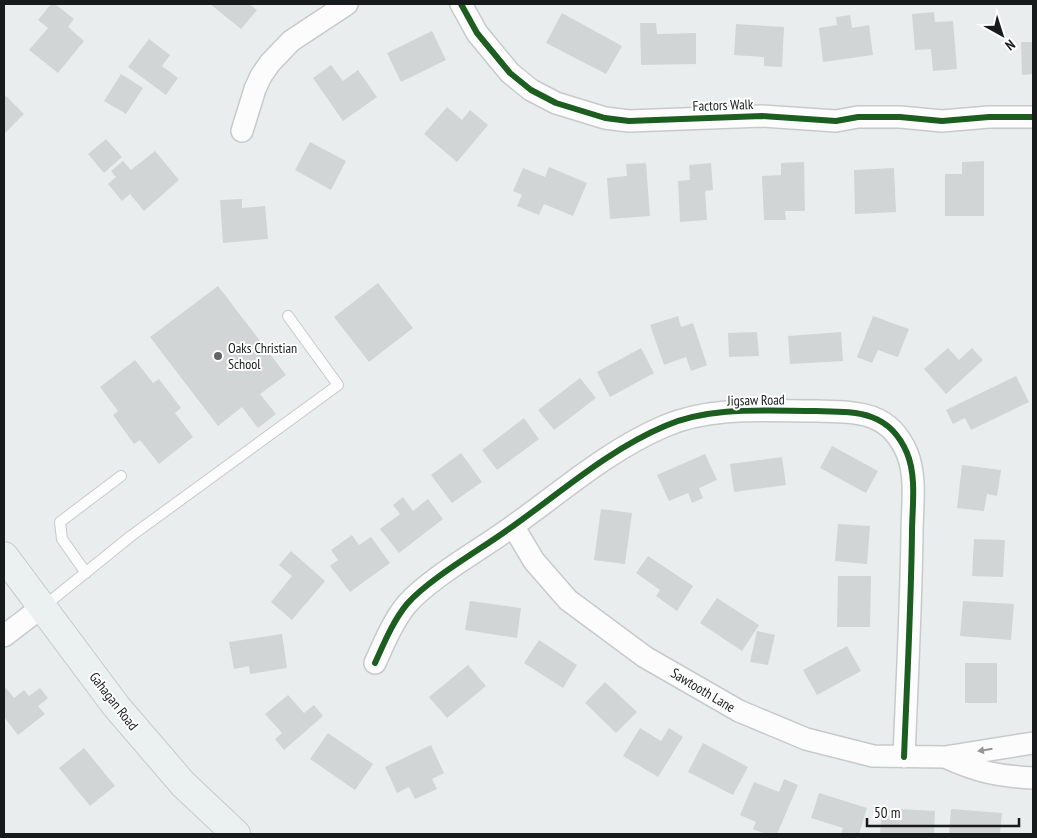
<svg xmlns="http://www.w3.org/2000/svg" width="1037" height="838" viewBox="0 0 1037 838" font-family="'PT Sans Narrow',sans-serif">
  <style>
    .building { fill: #d2d5d6 }
    .lines { fill: none; stroke-linecap: round; stroke-linejoin: round }
    .lane-casing { stroke: #c7cacb; stroke-width: 12 }
    .street-casing { stroke: #c7cacb; stroke-width: 24 }
    .secondary-casing { stroke: #c7cacb; stroke-width: 30 }
    .lane { stroke: #fcfcfc; stroke-width: 10 }
    .street { stroke: #fcfcfc; stroke-width: 21 }
    .secondary { stroke: #ebf0f1; stroke-width: 28 }
    .cycleway-casing { stroke: #fff; stroke-width: 9 }
    .cycleway { stroke: #1b5e20; stroke-width: 6 }
    .oneway { fill: #959797 }
    .poi-dot { fill: #616465; stroke: #fff; stroke-width: 2 }
    .labels { text-anchor: middle; stroke-width: 4; stroke-linejoin: round; paint-order: stroke }
    .street-label { font-size: 14px; fill: #181b1b; stroke: #fff }
    .poi-label { font-size: 14px; fill: #181b1b; stroke: #fff; text-anchor: start }
  </style>
  <rect width="100%" height="100%" fill="#e9edee"/>
  <!-- building -->
  <path class="building" d="M51,4H55L74,19L68,27L84,41L58,73L29,50L48,28L38,20Z
    M210,4H249L257,10L241,29Z
    M934,12L935,22L953,21L957,69L933,71L931,49L915,50L912,14Z
    M562,13L622,46L606,74L546,43Z
    M850,15L852,28L869,25L873,55L823,62L819,28L837,25L836,17Z
    M640,23H656L657,34L696,33V64L641,65Z
    M736,24L784,27L782,67L764,66V57L734,55Z
    M432,31L446,60L401,82L387,53Z
    M149,39L170,55L162,66L178,78L166,95L128,67Z
    M1021,42H1033V74L1022,75Z
    M331,65L343,81L358,70L377,97L343,121L313,78Z
    M121,74L143,88L126,114L104,101Z
    M6,96L24,114L4,134V98Z
    M447,107L462,120L470,110L488,125L457,162L424,134Z
    M106,139L122,157L104,173L88,154Z
    M310,142L346,161L331,190L295,170Z
    M155,151L179,180L144,211L130,194L122,201L108,184L116,177L111,171L123,161L131,170Z
    M984,161V216H945V174H962V162Z
    M804,162L805,211H785L786,220H764L762,176L781,175V163Z
    M646,163L650,216L610,219L607,178L627,176L626,164Z
    M711,163L713,190L705,191L707,220L680,222L678,181L690,180L689,165Z
    M549,167L587,183L573,216L544,204L539,215L517,206L522,195L513,191L523,168L545,177Z
    M894,168L896,212L855,214L854,170Z
    M242,199V208L265,206L268,239L223,243L220,200Z
    M378,283L413,328L369,362L334,317Z
    M218,286L286,375L260,394L276,414L258,428L242,407L218,426L150,337Z
    M678,316L681,327L693,323L707,365L691,371L686,357L664,365L650,325Z
    M873,316L909,329L898,357L878,350L872,363L857,357Z
    M757,332L759,356L729,357L728,333Z
    M841,332L843,361L790,364L788,336Z
    M641,348L654,373L610,397L597,372Z
    M948,348L959,360L972,348L983,360L946,394L924,369Z
    M135,360L153,383L159,379L181,408L175,413L193,437L159,464L140,440L134,444L113,415L118,411L100,387Z
    M1016,376L1029,402L971,430L965,418L953,424L946,410Z
    M580,378L596,398L554,430L538,410Z
    M524,418L539,439L497,470L482,450Z
    M832,446L878,471L866,493L820,468Z
    M461,453L482,482L452,503L431,475Z
    M705,454L717,480L699,488L703,498L692,503L688,493L669,501L657,475Z
    M782,457L786,485L734,492L730,464Z
    M962,465L1001,470L997,496L987,494L984,511L957,508Z
    M403,497L413,511L428,499L443,519L399,553L380,529L400,514L393,505Z
    M601,509L632,513L625,564L594,560Z
    M838,524L870,526L867,564L835,561Z
    M352,535L359,545L371,537L390,563L350,592L330,566L338,560L331,550Z
    M974,539L1005,540L1003,577L972,576Z
    M291,551L325,581L292,620L271,602L292,576L279,565Z
    M648,556L693,586L677,611L656,596L660,590L636,573Z
    M838,576H871L870,627H837Z
    M717,598L759,625L742,651L700,623Z
    M470,601L521,608L517,638L465,630Z
    M963,601L1014,604L1011,640L960,636Z
    M757,631L775,635L768,665L750,662Z
    M282,634L287,668L250,674L249,666L234,669L229,642Z
    M539,640L577,665L563,688L524,663Z
    M847,646L861,671L817,695L803,670Z
    M965,663H997V703H965Z
    M468,665L486,686L447,718L429,697Z
    M605,682L637,712L616,733L585,703Z
    M6,688L14,698L24,690L29,696L40,688L48,698L38,706L45,714L18,735L4,717V689Z
    M288,695L304,713L314,705L323,716L284,750L275,739L282,733L265,714Z
    M640,728L661,741L669,728L683,737L658,777L623,756Z
    M328,733L373,764L355,790L310,759Z
    M703,743L748,767L733,795L688,772Z
    M431,745L444,773L432,779L437,789L415,799L409,787L397,793L385,767Z
    M84,748L115,786L90,806L59,768Z
    M784,779L798,785L777,834H765L753,829L756,822L740,815L754,782L779,792Z
    M819,793L867,808L859,834H841L843,828L811,818Z
    M882,808L935,811L934,834H880Z
    M951,809L1002,813L1000,834H949Z"/>
  <g class="lines">
    <defs>
      <path id="lane" d="M86,573L62,539L60,522L121,476
        M43,607L131,536L338,385L288,316"/>
      <path id="street" d="M461,4L477,33L510,73L531,90L556,103L605,118L629,121L762,116L836,121L858,117H900L942,121L989,117H1033
        M242,131L255,89L261,76L270,63L291,41L347,4
        M513,526L534,561L568,600L645,657L739,711L806,739L873,756L945,757
        M4,636L42,607
        M375,663C384,643 393,621 407,604C429,579 478,551 506,531C558,495 606,451 665,426C711,406 766,411 816,411C855,412 889,410 907,453C917,477 912,508 912,533C911,608 907,682 904,757
        M1033,743L945,757C978,772 997,776 1033,778"/>
      <path id="secondary" d="M4,556L116,706L183,784L236,834"/>
    </defs>
    <!-- lane casing -->
    <use href="#lane" class="lane-casing"/>
    <!-- street casing -->
    <use href="#street" class="street-casing"/>
    <!-- secondary casing -->
    <use href="#secondary" class="secondary-casing"/>
    <!-- lane -->
    <use href="#lane" class="lane"/>
    <!-- street -->
    <use href="#street" class="street"/>
    <!-- secondary -->
    <use href="#secondary" class="secondary"/>
    <defs>
      <path id="cycleway" d="M461,4L477,33L510,73L531,90L556,103L605,118L629,121L762,116L836,121L858,117H900L942,121L989,117H1033
        M375,663C384,643 393,621 407,604C429,579 478,551 506,531C558,495 606,451 665,426C711,406 766,411 816,411C855,412 889,410 907,453C917,477 912,508 912,533C911,608 907,682 904,757"/>
    </defs>
    <!-- cycleway casing -->
    <use href="#cycleway" class="cycleway-casing"/>
    <!-- cycleway -->
    <use href="#cycleway" class="cycleway"/>
  </g>
  <!-- one-way arrows -->
  <defs><path id="oneway-solid" d="M-6-.8H1V-3.2L6.5 0L1 3.2V.8H-6Z" transform="scale(1.25)"/></defs>
  <use class="oneway" href="#oneway-solid" transform="translate(985 750) rotate(171)"/>
  <!-- markers -->
  <circle class="poi-dot" cx="218" cy="356" r="5"/>
  <g class="labels">
    <!-- street labels -->
    <g class="street-label">
      <text transform="translate(723 105) rotate(-2)" y="5">Factors Walk</text>
      <text transform="translate(756 400) rotate(-1)" y="5">Jigsaw Road</text>
      <text transform="translate(703 690) rotate(31)" y="5">Sawtooth Lane</text>
      <text transform="translate(114 701) rotate(52)" y="5">Gahagan Road</text>
    </g>
    <!-- poi labels -->
    <g class="poi-label">
      <text x="228" y="353">Oaks Christian<tspan x="228" dy="16">School</tspan></text>
    </g>
  </g>
  <!-- border -->
  <rect width="1037" height="838" fill="none" stroke="#181b1b" stroke-width="10"/>
  <!-- north arrow -->
  <g transform="translate(1002 35) rotate(141)" stroke="#ffffff" stroke-width="4" paint-order="stroke">
  <path d="M0-4L9 19L0 12L-9 19Z" fill="#181b1b"/>
  <text y="-8" font-size="14" font-weight="bold" text-anchor="middle" fill="#181b1b">N</text>
  </g>
  <!-- scale -->
  <path d="M867 818v8h152v-8" fill="none" stroke="#181b1b" stroke-width="2.5"/>
  <text x="874" y="818" font-size="15" fill="#181b1b" stroke="#ffffff" stroke-width="4" paint-order="stroke">50 m</text>
</svg>
